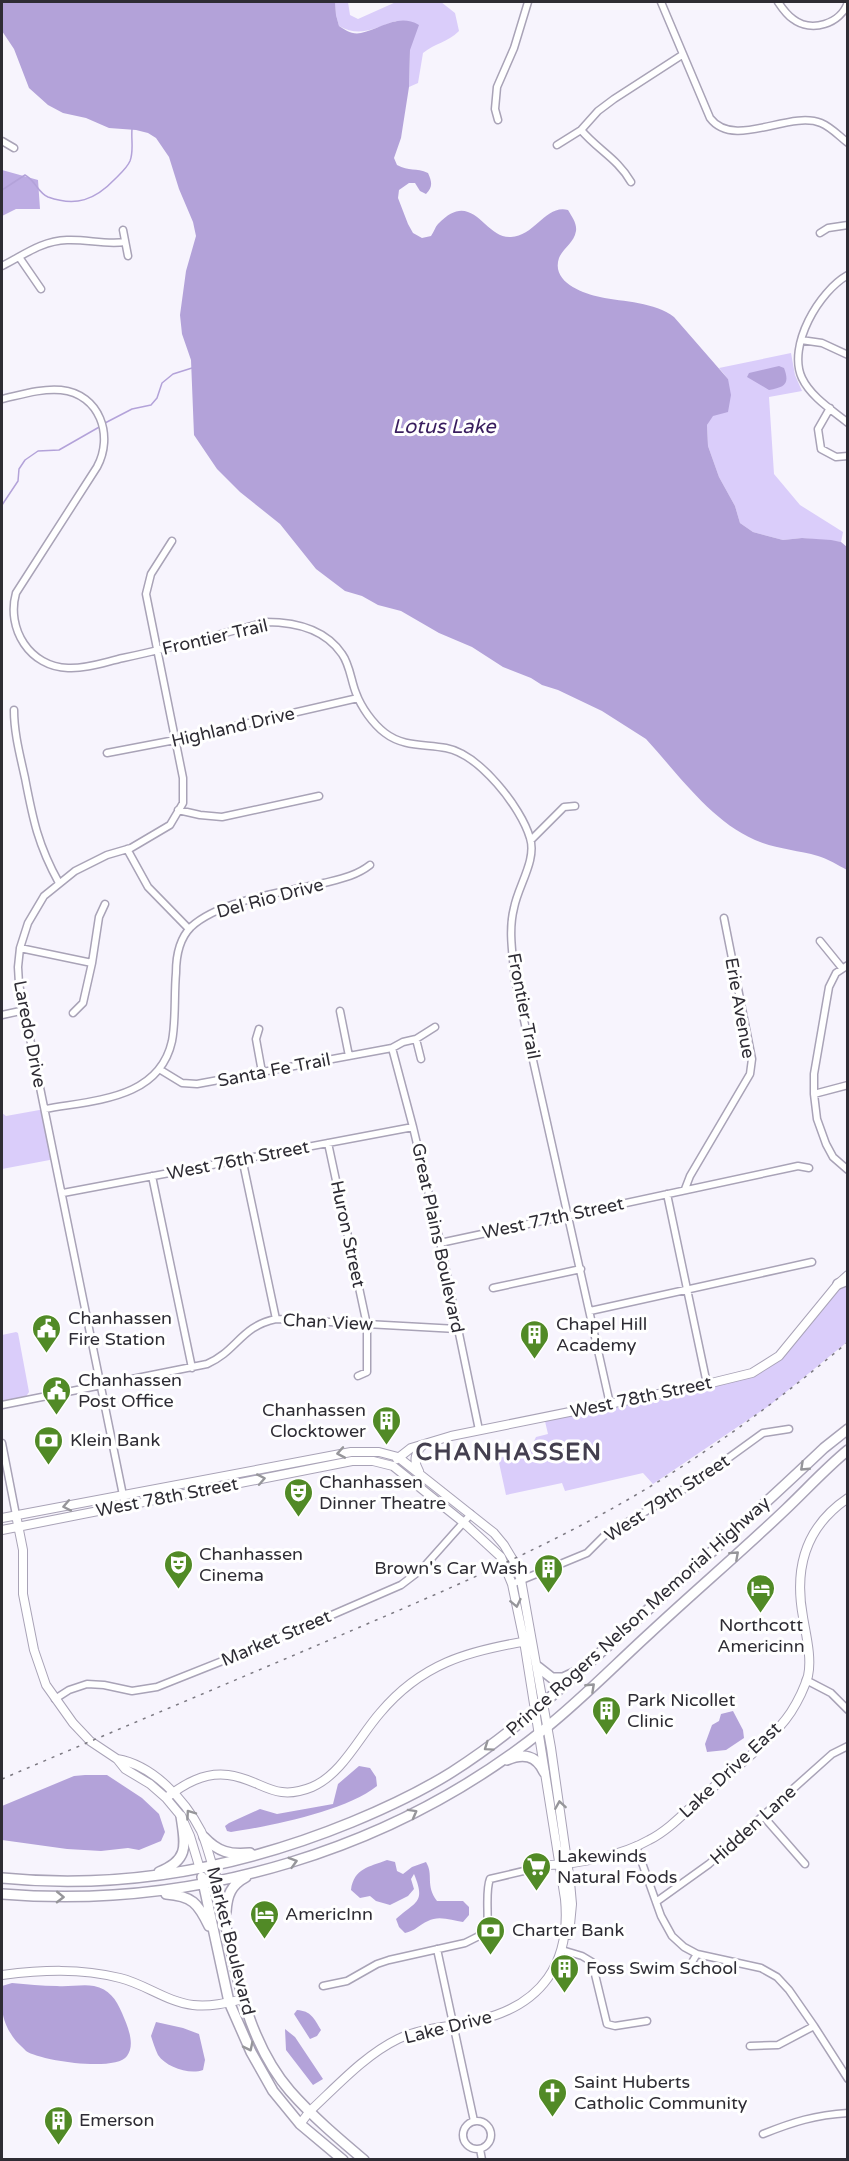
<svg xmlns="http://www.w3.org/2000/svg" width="849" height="2161" viewBox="0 0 849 2161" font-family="'Varela Round',sans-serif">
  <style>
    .green { fill: #dacdfa }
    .forest { fill: #bdace3 }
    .water { fill: #b3a2d9 }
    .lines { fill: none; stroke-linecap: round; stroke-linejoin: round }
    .stream { stroke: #b3a2d9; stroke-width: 1.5 }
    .minor-casing { stroke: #a9a3b7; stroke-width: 9 }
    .tertiary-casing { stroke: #a9a3b7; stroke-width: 10 }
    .primary-casing { stroke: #a9a3b7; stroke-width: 12 }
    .minor { stroke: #fff; stroke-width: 6 }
    .tertiary { stroke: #fff; stroke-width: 8 }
    .primary { stroke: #fff; stroke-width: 9 }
    .rail { stroke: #7c7982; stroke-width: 1.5; stroke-dasharray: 3 6; stroke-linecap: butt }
    .oneway { stroke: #96969a }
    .labels { text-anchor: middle; stroke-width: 6; stroke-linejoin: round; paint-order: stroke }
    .street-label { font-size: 18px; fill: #2e2c34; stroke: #fff }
    .poi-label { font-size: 18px; fill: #2e2c34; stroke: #fff; text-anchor: start }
    .water-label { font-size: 20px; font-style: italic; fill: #381d5e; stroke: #fff }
    .district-label { font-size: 24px; font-weight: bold; letter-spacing: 1.5px; fill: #443f4f; stroke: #fff }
  </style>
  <rect width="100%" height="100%" fill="#f7f4fd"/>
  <!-- green -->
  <path class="green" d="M335,2H348L350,15L358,19L396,2H441L455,13L459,31C447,43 435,43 423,53L418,83L409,87L410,50L396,21C374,28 360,38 339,26L336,15Z
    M791,353L795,375L802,391L769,397L774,474L800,505L843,532L841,542L802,538L783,540L753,532L740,523L735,506L719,477L708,446L707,425L728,379L719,368Z
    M45,1109L55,1159L2,1169V1113L6,1116Z
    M847,1280V1342L770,1405L653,1484L643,1473L565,1491L562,1483L506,1495L498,1458L528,1453L536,1437L548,1434L544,1417L656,1394L766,1366L838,1284Z
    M16,1332L18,1333L29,1392L23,1401L2,1405V1335Z"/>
  <!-- forest -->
  <path class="forest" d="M2,170L38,180L40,209H16L2,216Z"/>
  <!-- water -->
  <path class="water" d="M2,2H335L336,15L339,26C345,30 352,35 361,33C381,29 398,13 419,25L410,50L409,87L401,138L394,158L397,165C409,172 416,167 428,173C432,182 433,187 426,194L420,191L415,183H409L399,190L398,198L408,224L413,233L422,238L431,236C434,232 435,227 438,224C473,187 484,239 511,237C535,236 546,204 568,210C572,217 577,223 576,231C574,243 563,248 559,258C551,282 582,293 600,297C624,302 655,302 674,317L728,379L731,395L728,412L713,416L707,425L708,446L719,477L735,506L740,523L753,532L783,540L802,538L831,540L841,542L847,547V870C838,865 828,859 818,856C797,850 775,849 755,840C710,820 679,775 646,739L602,711L558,690L542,685L531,678L503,667L472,647L439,633L401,611L378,605L362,596L345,591L316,569L280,524L240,492L217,469L194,435L191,360L182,334L180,315L186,271L196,236L193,222L179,189L169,157L156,138L148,133L136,130L109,128L86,118L63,113L48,105L29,88L14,49L2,31Z
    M779,366L784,368C790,384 785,387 769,390L747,377L749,373Z
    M733,1711L743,1730L744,1738L726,1750L707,1752L705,1744L712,1725L719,1721L721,1714Z
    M359,1766L370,1768L376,1777L377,1786C346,1811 271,1826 231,1832L227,1831L225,1826L229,1823L260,1809L277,1814L333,1804L338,1784Z
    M85,1775H107L142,1798L159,1814L165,1832L161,1841L139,1850L128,1848L101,1851L67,1849L2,1840V1806L74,1776Z
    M387,1860L395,1862L397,1871L403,1874L412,1867L426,1862C434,1875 425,1885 437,1901H463L469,1907V1915L463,1922C452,1920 438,1915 428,1921C419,1925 415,1931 405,1933L399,1927L396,1919C416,1901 426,1903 414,1874L411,1879L414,1889L408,1896L390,1905L376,1901L370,1896L360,1898L351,1890C354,1868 369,1867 387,1860Z
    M12,1983C27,1984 42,1986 57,1986C69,1987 83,1984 94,1986C109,1989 116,1999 122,2013C127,2025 136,2044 127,2056C116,2072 41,2061 26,2051C23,2048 19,2044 16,2041C1,2022 1,2008 2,1986Z
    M297,2010C311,2011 314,2018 321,2030L317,2036L310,2039L294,2014Z
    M156,2022L183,2028L199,2034L205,2060L203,2070C189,2075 166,2067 158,2055C155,2049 153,2042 151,2036Z
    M285,2029L295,2037L323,2079L313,2085L286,2050Z"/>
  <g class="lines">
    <!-- stream -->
    <path class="stream" d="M2,190L25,175C35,180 38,193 48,197C76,207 95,200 115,179C120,174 127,168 130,161C134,151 131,140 132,129
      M105,423L132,409L151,405L157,398L162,383L173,374L192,368
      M2,505L18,481L19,469L25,460L38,451L59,450L101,426"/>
    <defs>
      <path id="minor" d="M661,2L710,118C734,150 789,110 821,123C831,127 839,136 848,143
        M778,2C782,8 787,15 793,19C811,33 841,24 848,2
        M498,120L495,109L497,87L514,48L528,2
        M581,130C598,150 618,159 631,182
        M2,141L14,148
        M557,145L581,130L598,111L614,99L682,55
        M123,230L128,256
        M820,233L828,228L848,225
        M19,257L41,289
        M2,266C24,255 41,241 67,240C87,239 105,245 125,242
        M848,275C819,291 787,346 802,378C811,397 832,410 848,423
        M801,340L822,343L848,355
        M2,399C20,395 42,388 61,390C100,394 114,436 97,467L16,593C6,629 30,667 68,668C86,669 105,662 123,658C171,648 218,635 266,622C295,622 325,629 342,654C350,665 351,681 356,693C361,707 373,724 385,733C403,747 425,744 446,748C479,754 521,807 530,838C537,860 518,886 514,908C508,931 513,956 515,980L610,1404
        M830,408L818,429L821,449L836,457L848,456
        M14,710C14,733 20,755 25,778C33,820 38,845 59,883
        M107,753L175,740L358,698
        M178,810L200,815L222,817L319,796
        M531,840L564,807L575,806
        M127,849L148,887L189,929
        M820,941L842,968
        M20,948L92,963
        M848,965L836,973L829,987L814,1074V1094L817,1119L826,1144L833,1157L848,1170
        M340,1011L349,1056
        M73,1013L83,1003L92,963L99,917L105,904
        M2,1015L25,1010
        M259,1029L256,1039L262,1072
        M416,1039L421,1059
        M392,1048L413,1127L439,1237L479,1430
        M159,1069L182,1083L197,1084L392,1048L403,1042L416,1039L435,1027
        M814,1094L848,1085
        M45,1109C93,1100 159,1100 172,1041C176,1020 174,995 176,973C176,956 179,939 191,927C220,900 285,892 324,883C340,879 356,876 370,865
        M328,1143L367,1325V1372L358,1376
        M242,1158L276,1319
        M152,1176L192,1368
        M685,1189L690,1176L750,1074L752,1059L724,918
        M63,1193L413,1127
        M667,1194L707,1384
        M440,1243L798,1166L809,1168
        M493,1288L581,1269
        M590,1311L812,1262
        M2,1405L207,1364C237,1351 241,1326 276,1319L457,1329
        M2,1443L16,1515
        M125,1505L35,1063L19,984L18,967L20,948L28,923L44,896L75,871L107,855L131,848L170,825L183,803V778L146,594L151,574L172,541
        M512,1584L587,1553L604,1536L694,1483L763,1433L789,1429
        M806,1680L831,1693L848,1710
        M55,1699L69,1690L87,1684L104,1685L132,1691L157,1687L265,1644L401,1585L422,1569L471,1514
        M763,1816L805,1864
        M636,1846L661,1916L672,1936L684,1947L697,1954L761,1968L777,1977L789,1990L814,2026L848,2079
        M656,1902L709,1864L832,1754L848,1746
        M437,1949L474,2121
        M562,1950L582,1956L592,1962L607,2024L615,2026L647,2021
        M686,1972L697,1954
        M323,1986L347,1981L377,1964L389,1960L465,1943L477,1937L487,1929C489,1914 485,1891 490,1879L549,1865
        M750,2046L778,2045L814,2026
        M463 2135a14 14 0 1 1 28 0a14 14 0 1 1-28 0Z
        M763,2134C793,2122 815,2115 848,2113
        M480,2149L482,2160"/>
      <path id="tertiary" d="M397,1459L411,1448L451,1436L703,1385L752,1373L779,1356L838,1284L848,1275
        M419,1471C413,1461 415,1452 423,1445
        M16,1515L23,1550V1594L34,1650L46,1685L73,1723L90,1741L117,1759L125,1769L150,1784L166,1798L181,1816L190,1836L200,1869
        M2,1518L351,1452H379L398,1457L494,1533L504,1545L513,1560L521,1580L551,1748L570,1882L572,1904L569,1935
        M2,1530L352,1461H373L393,1466L463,1522L501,1557L512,1584L524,1641L565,1899C571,1963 542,2005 479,2020C453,2027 423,2027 398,2039C365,2055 337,2086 310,2111L300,2124
        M117,1759C153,1765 185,1800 201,1831C206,1842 209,1855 213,1867
        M166,1798C184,1784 204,1772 228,1775C262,1779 273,1803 312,1787C342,1774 359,1737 380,1713C421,1664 467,1651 528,1641
        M549,1865C579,1864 623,1855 649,1840C669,1830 686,1811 702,1797C728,1774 772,1741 791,1712C798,1701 804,1689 808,1676C812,1658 806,1635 803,1617C794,1569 805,1527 848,1498
        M2,1975C42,1970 80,1968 120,1978C145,1984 167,2002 193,2005C210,2007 227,2003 243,1999"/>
      <path id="primary" d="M838,1284L848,1280
        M538,1667L552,1678H563L576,1672
        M507,1760C523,1753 536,1755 544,1772
        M204,1837C218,1852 230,1855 250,1853
        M159,1872C190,1860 185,1844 181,1816
        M215,1875C232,1947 240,2033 290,2091C312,2116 338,2138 364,2160
        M202,1877L229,2002L251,2052L273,2091L300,2124L343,2160
        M2,1878C122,1890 240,1868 352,1822C386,1808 420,1792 452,1772C518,1730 573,1677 631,1625C696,1566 761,1508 824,1448L848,1429
        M2,1894C195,1910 395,1850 547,1727C583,1698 616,1664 650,1633C695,1591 742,1551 786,1509C807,1489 826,1468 848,1450
        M166,1894C192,1896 198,1903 209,1926
        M226,1912C227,1895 231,1885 246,1877"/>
    </defs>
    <!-- minor casing -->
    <use href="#minor" class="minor-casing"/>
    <!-- tertiary casing -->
    <use href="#tertiary" class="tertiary-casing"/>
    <!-- primary casing -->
    <use href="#primary" class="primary-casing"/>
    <!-- minor -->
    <use href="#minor" class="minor"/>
    <!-- tertiary -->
    <use href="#tertiary" class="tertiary"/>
    <!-- primary -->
    <use href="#primary" class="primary"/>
    <!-- rail -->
    <path class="rail" d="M2,1779C121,1728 241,1678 360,1627C451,1588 542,1549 629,1499C707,1454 779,1400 848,1342"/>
  </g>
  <!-- one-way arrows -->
  <defs><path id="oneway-chevron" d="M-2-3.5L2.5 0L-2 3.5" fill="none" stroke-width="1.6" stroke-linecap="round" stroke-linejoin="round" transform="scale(1.5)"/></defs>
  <g class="oneway">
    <use href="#oneway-chevron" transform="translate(341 1453) rotate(170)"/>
    <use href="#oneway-chevron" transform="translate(804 1467) rotate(137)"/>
    <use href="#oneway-chevron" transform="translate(261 1479) rotate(-11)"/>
    <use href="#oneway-chevron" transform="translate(67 1506) rotate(169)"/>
    <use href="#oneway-chevron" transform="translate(735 1555) rotate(-42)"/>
    <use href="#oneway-chevron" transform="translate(516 1603) rotate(78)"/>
    <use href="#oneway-chevron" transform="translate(591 1687) rotate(-43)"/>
    <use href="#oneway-chevron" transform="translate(488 1747) rotate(145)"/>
    <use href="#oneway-chevron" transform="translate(560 1805) rotate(-99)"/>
    <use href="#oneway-chevron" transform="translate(413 1813) rotate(-29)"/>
    <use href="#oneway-chevron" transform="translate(190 1814) rotate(-125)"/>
    <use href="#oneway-chevron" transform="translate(293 1862) rotate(-16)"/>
    <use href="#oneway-chevron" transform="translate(60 1897) rotate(1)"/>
    <use href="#oneway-chevron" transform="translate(249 2047) rotate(64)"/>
  </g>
  <!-- icons -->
  <defs>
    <symbol id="civic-pin" viewBox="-11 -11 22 30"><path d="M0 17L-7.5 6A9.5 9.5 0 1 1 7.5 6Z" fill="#518a26" stroke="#fff"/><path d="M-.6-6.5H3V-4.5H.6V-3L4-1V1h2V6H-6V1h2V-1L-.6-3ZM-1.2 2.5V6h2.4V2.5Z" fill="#fff"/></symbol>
    <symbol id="building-pin" viewBox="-11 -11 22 30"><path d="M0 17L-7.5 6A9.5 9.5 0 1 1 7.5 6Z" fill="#518a26" stroke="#fff"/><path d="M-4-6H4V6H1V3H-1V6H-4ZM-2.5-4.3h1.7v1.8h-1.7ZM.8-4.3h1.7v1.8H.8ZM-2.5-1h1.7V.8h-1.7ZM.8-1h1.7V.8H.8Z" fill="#fff"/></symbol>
    <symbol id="bank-pin" viewBox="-11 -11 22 30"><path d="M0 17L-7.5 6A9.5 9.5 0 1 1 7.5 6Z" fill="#518a26" stroke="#fff"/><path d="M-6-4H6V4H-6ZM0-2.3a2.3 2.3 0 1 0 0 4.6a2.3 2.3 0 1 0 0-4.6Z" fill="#fff"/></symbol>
    <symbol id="theatre-pin" viewBox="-11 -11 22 30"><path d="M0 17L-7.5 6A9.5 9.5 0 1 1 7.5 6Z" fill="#518a26" stroke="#fff"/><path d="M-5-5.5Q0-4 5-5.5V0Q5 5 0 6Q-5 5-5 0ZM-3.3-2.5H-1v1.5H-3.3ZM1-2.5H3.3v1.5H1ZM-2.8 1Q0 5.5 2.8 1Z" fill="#fff"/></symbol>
    <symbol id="hotel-pin" viewBox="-11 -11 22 30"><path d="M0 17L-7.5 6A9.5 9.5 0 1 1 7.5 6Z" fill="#518a26" stroke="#fff"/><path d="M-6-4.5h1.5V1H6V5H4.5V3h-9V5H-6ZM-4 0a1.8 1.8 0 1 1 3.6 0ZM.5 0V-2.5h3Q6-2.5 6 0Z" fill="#fff"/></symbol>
    <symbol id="supermarket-pin" viewBox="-11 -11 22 30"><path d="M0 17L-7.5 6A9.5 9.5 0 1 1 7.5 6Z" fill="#518a26" stroke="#fff"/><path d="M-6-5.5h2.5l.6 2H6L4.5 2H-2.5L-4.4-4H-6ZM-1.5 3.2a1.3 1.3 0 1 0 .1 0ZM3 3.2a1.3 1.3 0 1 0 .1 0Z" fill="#fff"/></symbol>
    <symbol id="church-pin" viewBox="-11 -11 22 30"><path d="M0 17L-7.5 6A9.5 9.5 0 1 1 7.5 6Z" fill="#518a26" stroke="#fff"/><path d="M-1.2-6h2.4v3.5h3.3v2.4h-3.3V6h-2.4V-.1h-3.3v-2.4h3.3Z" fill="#fff"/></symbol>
  </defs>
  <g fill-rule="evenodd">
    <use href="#civic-pin" x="30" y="1312" width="33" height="45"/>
    <use href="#building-pin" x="518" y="1318" width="33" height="45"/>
    <use href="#civic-pin" x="40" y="1374" width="33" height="45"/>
    <use href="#building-pin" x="370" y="1404" width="33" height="45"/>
    <use href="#bank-pin" x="32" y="1424" width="33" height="45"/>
    <use href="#theatre-pin" x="282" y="1476" width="33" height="45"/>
    <use href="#theatre-pin" x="162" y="1548" width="33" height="45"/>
    <use href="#building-pin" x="532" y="1552" width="33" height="45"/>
    <use href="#hotel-pin" x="744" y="1572" width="33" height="45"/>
    <use href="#building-pin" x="590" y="1694" width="33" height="45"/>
    <use href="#supermarket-pin" x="520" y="1850" width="33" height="45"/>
    <use href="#hotel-pin" x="248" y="1898" width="33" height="45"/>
    <use href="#bank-pin" x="474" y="1914" width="33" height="45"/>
    <use href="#building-pin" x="548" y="1952" width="33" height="45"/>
    <use href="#church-pin" x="536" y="2076" width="33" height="45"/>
    <use href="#building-pin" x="42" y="2104" width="33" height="45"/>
  </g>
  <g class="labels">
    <!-- street labels -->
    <g class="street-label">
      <text transform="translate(215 637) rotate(-13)" y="6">Frontier Trail</text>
      <text transform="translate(233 727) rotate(-13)" y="6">Highland Drive</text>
      <text transform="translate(270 898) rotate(-15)" y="6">Del Rio Drive</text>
      <text transform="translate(524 1006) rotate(79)" y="6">Frontier Trail</text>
      <text transform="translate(740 1008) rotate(80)" y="6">Erie Avenue</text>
      <text transform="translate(30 1034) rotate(79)" y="6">Laredo Drive</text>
      <text transform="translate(274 1070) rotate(-11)" y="6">Santa Fe Trail</text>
      <text transform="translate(238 1160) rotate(-11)" y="6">West 76th Street</text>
      <text transform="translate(553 1218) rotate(-12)" y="6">West 77th Street</text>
      <text transform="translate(348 1234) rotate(78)" y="6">Huron Street</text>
      <text transform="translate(438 1238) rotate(78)" y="6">Great Plains Boulevard</text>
      <text transform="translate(328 1322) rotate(3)" y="6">Chan View</text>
      <text transform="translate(641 1397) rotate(-12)" y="6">West 78th Street</text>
      <text transform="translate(167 1497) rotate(-11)" y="6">West 78th Street</text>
      <text transform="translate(667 1498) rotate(-33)" y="6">West 79th Street</text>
      <text transform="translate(638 1616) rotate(-42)" y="6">Prince Rogers Nelson Memorial Highway</text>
      <text transform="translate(276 1638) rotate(-23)" y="6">Market Street</text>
      <text transform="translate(730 1770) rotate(-43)" y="6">Lake Drive East</text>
      <text transform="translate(753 1825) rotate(-42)" y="6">Hidden Lane</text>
      <text transform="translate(231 1941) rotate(76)" y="6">Market Boulevard</text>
      <text transform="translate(448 2027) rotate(-14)" y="6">Lake Drive</text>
    </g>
    <!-- poi labels -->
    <g class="poi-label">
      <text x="68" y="1324">Chanhassen<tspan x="68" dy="21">Fire Station</tspan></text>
      <text x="556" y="1330">Chapel Hill<tspan x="556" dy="21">Academy</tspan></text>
      <text x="78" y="1386">Chanhassen<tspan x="78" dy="21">Post Office</tspan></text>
      <text x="366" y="1416" text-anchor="end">Chanhassen<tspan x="366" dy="21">Clocktower</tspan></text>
      <text x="70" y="1446">Klein Bank</text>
      <text x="319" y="1488">Chanhassen<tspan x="319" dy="21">Dinner Theatre</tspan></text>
      <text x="199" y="1560">Chanhassen<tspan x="199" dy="21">Cinema</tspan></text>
      <text x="528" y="1574" text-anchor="end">Brown's Car Wash</text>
      <text x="761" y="1631" text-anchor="middle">Northcott<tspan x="761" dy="21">Americinn</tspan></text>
      <text x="627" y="1706">Park Nicollet<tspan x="627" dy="21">Clinic</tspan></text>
      <text x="557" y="1862">Lakewinds<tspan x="557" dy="21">Natural Foods</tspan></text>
      <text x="285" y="1920">AmericInn</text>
      <text x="512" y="1936">Charter Bank</text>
      <text x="586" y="1974">Foss Swim School</text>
      <text x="574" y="2088">Saint Huberts<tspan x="574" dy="21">Catholic Community</tspan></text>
      <text x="79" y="2126">Emerson</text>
    </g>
    <!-- water labels -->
    <g class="water-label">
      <text x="444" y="433">Lotus Lake</text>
    </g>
    <!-- district labels -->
    <g class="district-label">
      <text x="509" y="1460">CHANHASSEN</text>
    </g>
  </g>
  <!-- border -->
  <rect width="849" height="2161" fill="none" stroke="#2e2c34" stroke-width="6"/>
</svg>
